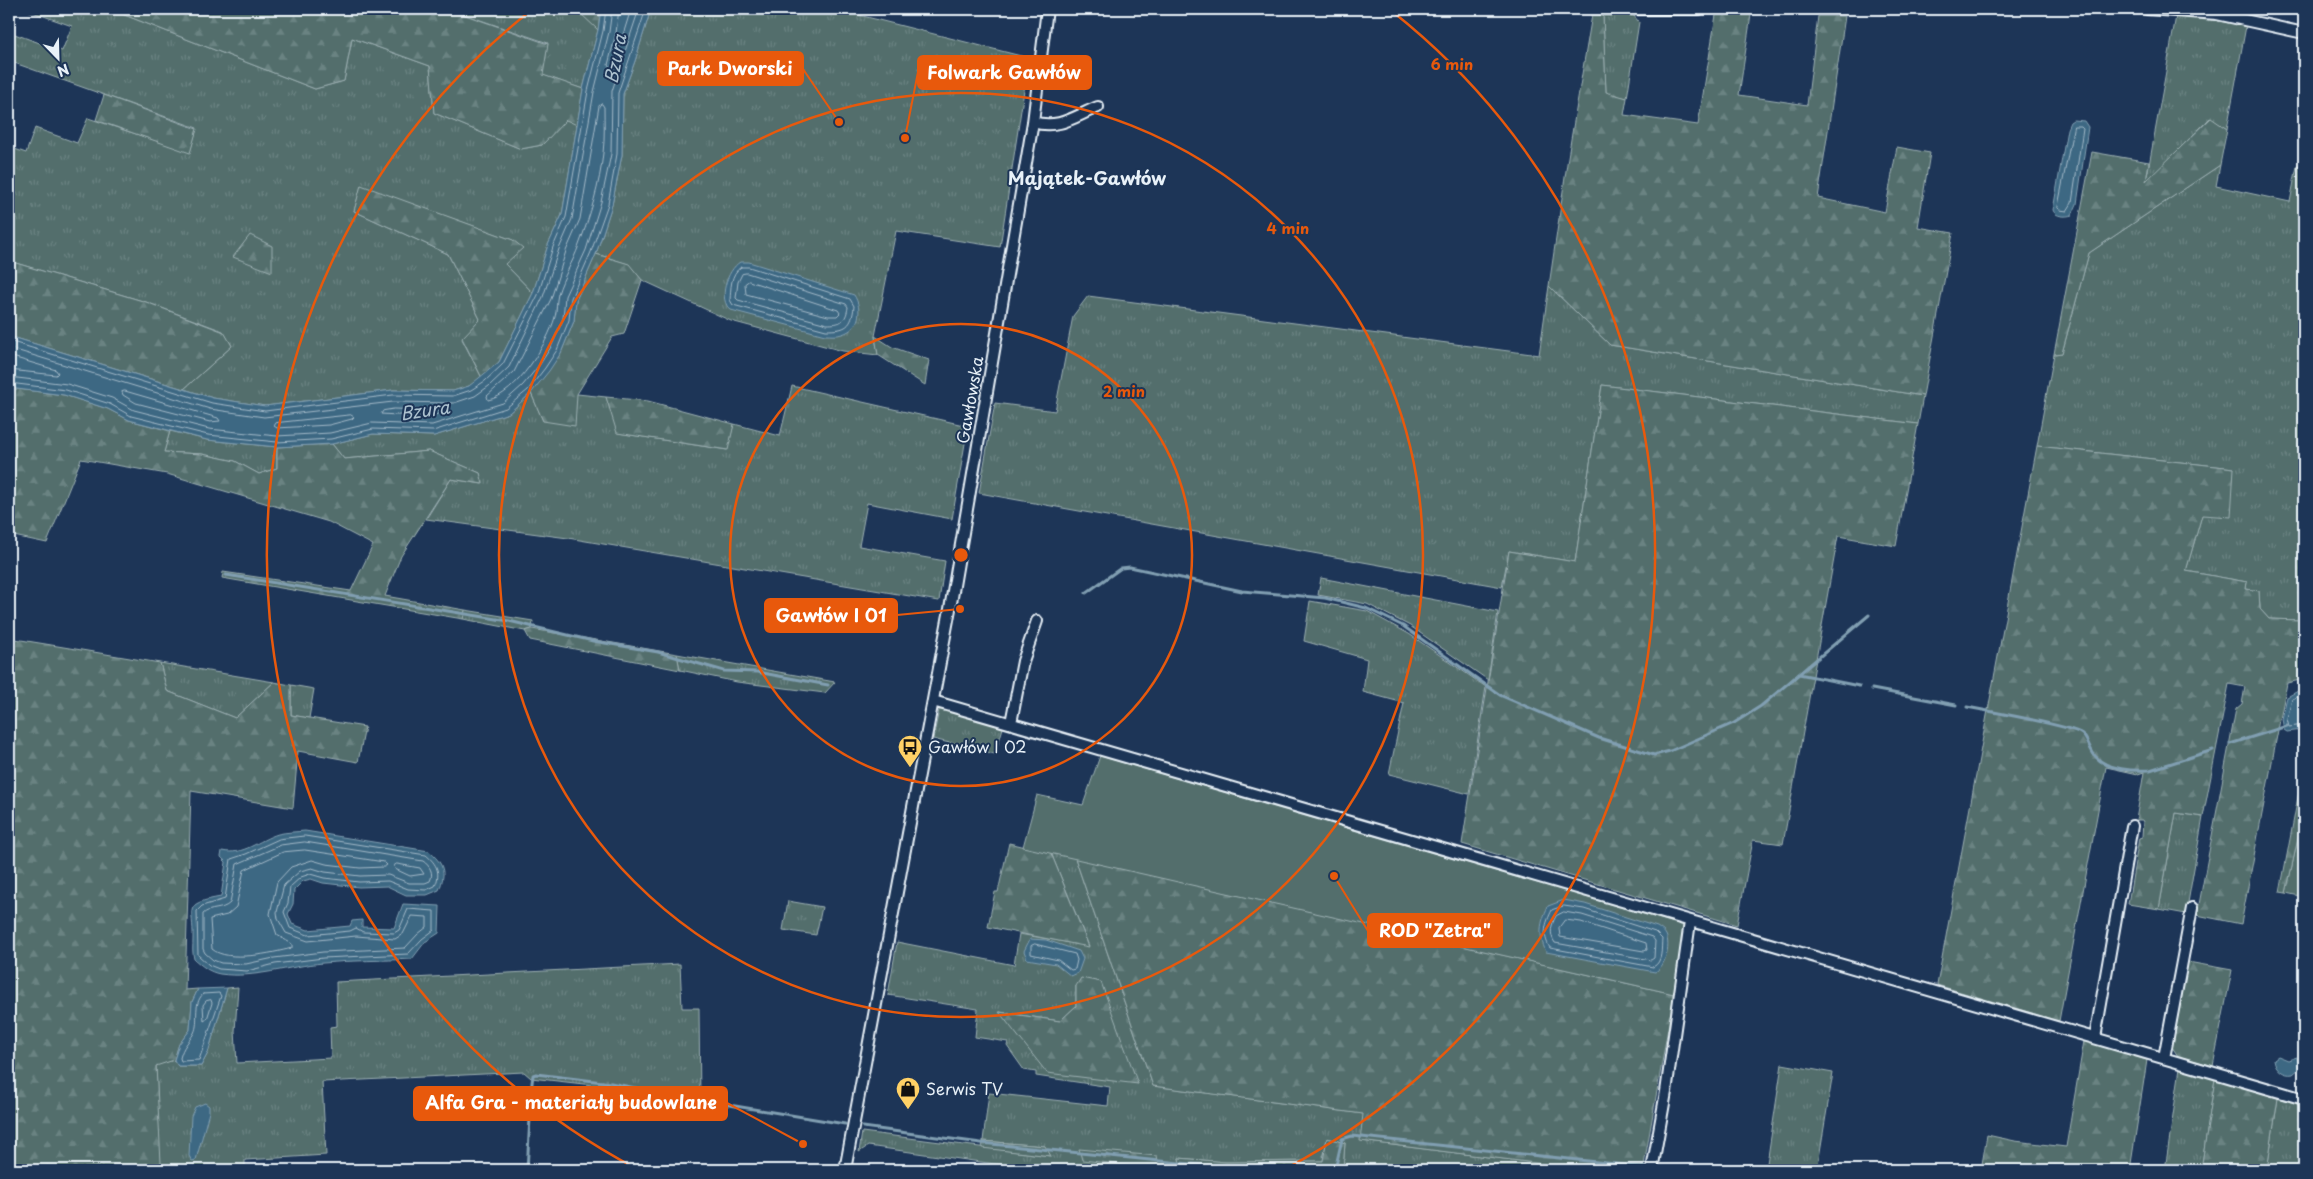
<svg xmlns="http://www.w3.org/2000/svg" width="2313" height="1179" viewBox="0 0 2313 1179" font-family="'Playpen Sans',sans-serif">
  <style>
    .grass { fill: url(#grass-tufts); stroke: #9db0b2; fill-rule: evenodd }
    .forest { fill: url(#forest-firs); stroke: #9db0b2 }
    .garden { fill: #526e6c; stroke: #9db0b2 }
    .water { fill: #3d6883; stroke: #819fb2 }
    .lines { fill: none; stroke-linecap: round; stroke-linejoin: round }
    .shore { stroke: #a4bac9; stroke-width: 1 }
    .stream { stroke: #819fb2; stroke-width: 3 }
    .minor-casing { stroke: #e8f1f8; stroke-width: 14 }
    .minor { stroke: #1d3557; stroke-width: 10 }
    .ring { fill: none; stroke: #e8590c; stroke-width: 2.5 }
    .labels { text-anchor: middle; stroke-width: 4; stroke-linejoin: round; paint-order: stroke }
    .street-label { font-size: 16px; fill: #e8f1f8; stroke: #1d3557 }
    .poi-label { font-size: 16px; fill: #e8f1f8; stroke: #1d3557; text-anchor: start }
    .water-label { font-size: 18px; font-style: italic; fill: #acc1cf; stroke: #1d3557 }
    .neighbourhood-label { font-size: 18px; font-weight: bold; fill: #e8f1f8; stroke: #1d3557 }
    .centre { fill: #e8590c; stroke: #1d3557; stroke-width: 2.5 }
    .ring-label { font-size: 15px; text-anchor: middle; font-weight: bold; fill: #e8590c; stroke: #1d3557; stroke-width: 4; stroke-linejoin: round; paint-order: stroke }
    .leader { fill: none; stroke: #e8590c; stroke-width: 2 }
    .callout-dot { fill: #e8590c; stroke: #1d3557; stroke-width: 2 }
    .callout { fill: #e8590c; stroke: #e8590c; stroke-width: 2 }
    .callout-label { font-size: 18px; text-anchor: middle; font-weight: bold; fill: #fff }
  </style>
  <defs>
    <pattern id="grass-tufts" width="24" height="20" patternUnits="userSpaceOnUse" patternTransform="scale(1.25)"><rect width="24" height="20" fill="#526e6c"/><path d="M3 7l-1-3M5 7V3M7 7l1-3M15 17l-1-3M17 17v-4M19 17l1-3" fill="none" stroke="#6b8382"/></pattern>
    <pattern id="forest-firs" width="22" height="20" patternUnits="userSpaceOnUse" patternTransform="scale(1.25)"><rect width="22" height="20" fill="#526e6c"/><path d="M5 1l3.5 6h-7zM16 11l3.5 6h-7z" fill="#6b8382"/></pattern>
  </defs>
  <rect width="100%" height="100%" fill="#1d3557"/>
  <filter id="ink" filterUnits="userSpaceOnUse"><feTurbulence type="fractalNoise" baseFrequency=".02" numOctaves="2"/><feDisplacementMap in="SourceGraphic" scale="10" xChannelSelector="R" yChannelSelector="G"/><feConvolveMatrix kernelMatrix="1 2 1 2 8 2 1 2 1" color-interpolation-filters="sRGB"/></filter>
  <g filter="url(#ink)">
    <!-- grass -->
    <path class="grass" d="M24,9H109L315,89L344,81L352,38L430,66L434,113L521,149L542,145L566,119L577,125L562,215L548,245L533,293L505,264L513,240L361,186L354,211L448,254L480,319L462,339L482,378L469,386L453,391L393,390L265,406L213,398L184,389L232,346L223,331L146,302L9,261V147L26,153L35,128L77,143L88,118L190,152L197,128L9,61V32L62,51L72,26Z
      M448,9H581V13L598,30L583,89L542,75L548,43Z
      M651,9H835L1029,58L1000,247L896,231L875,336L878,355L843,351L731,321L642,280L628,264L596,254L612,205L622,155L623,94L635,61Z
      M1603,15H1633L1639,22L1627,98L1606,93Z
      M2176,16L2207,19L2246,26L2227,129L2210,118L2146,182Z
      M2220,165L2216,186L2290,202L2297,166L2304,167V592L2299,620L2269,619L2260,609L2259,591L2246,589L2247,582L2186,571L2202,515L2234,468L2037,446L2054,354L2062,353L2089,253Z
      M1549,286L1610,345L1923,396L1918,424L1602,385L1575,562L1509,551L1502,587L979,493L995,403L1055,411L1073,316L1088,296L1539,355Z
      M792,386L968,426L952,519L867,503L859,546L945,561L939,601L568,538L426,519L451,479L482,484L480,473L429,451L344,459L332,444L373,434L434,436L509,413L531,393L543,421L577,394L606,397L618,433L727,450L734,424L780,436Z
      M170,431L207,440L277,447V468L259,474L235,461L202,454L164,452Z
      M1321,578L1498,612L1488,680L1410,626L1367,604L1318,595Z
      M1310,601L1367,611L1409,634L1486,687L1469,794L1389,774L1404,703L1363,692L1367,659L1304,641Z
      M465,610L533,621L532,629L525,631L463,619Z
      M677,654L835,682L825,693L737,682L680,670Z
      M160,663L274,682L235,718L167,691Z
      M291,685L314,689L309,718L291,715Z
      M947,709L1003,728L995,754L933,739L939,710Z
      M2304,811V897L2286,893Z
      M2176,813L2203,817L2186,914L2159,909Z
      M1051,853L1075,858L1153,1086L1364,1114L1361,1141L1568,1167V1170H1343L1345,1143L1327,1138L1323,1161L1226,1162L1179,1158L1182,1170H1023V1168L868,1146L859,1152L862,1132L1050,1156L1045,1146L983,1141L989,1093L1108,1106L1110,1087L1036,1076V1072L1024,1070L1007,1046L1008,1042L975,1037L978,1009L888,995L897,942L1014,965L1019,934L1089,946ZM1076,986L1138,1084L1000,1012L1060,1021L1076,1006Z
      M788,901L822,907L816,935L783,930Z
      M680,964L682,1008H699L700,1102L619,1088L531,1078L524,1072L322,1082L326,1155L245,1160V1170H48L160,1163L156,1065L174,1060L178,1066H201L208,1053L227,988L238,987L235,1031L237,1063L331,1058L330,1027L337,1026L336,982Z
      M1782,1064L1833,1073L1817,1170H1766Z
      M2180,1068L2215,1079L2201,1170H2165Z
      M2278,1098L2304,1106V1170H2267Z"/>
    <!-- forest -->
    <path class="forest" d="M109,9H448L548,44L543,75L583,89L577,125L566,120L542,145L521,149L434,113L430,66L352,38L344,81L315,89Z
      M581,9H601L598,30L580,13Z
      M1592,15H1603L1606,92L1627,98L1624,115L1698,125L1716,15H1751L1739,95L1807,105L1818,16H1845L1818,198L1885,212L1897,147L1930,153L1918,227L1953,233L1923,396L1610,345L1549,286L1568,157Z
      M104,95L197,129L190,153L96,120Z
      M2211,118L2227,129L2220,165L2089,253L2062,353L2054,354L2092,152L2149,162L2146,181Z
      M361,185L513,240L523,248L505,264L533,293L499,362L482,378L462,338L480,319L448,254L354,211Z
      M250,235L272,246V272L233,257Z
      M596,254L629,264L642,280L624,334L612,337L577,394L575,426L543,421L531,393L561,353L574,321L576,300Z
      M9,261L146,302L224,332L232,346L184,389L9,336Z
      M875,336L892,347L929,360L925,385L878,355Z
      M1602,385L1918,424L1896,546L1838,536L1783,844L1753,840L1737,925L1462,844L1509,551L1575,562Z
      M9,388L64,395L108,409L129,420L170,431L164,452L202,454L235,461L259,474L277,468V447L332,444L344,459L429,451L480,473L483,484L451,479L401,556L385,596L465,610L463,619L222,578L223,572L351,591L373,545L329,522L167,474L81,459L47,543L9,535Z
      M606,397L648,401L734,424L728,450L617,433Z
      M2037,446L2234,468L2231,517L2202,515L2186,571L2247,582L2246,589L2259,591L2260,609L2269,619L2299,620L2304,592V679L2287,683L2241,924L2197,915L2236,709L2242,704L2245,687L2229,684L2203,817L2176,813L2159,909L2128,904L2139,838L2142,837L2143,822L2142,820H2136L2144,772L2138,774L2106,767L2059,1021L1937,985Z
      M532,629L677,654L680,670L530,640L525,631Z
      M9,638L160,663L167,691L235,718L274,682L291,685V715L365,727L358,762L298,751L293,808L191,791L185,990L198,989L192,1002L190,1030L179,1044L174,1060L156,1066L161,1163L48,1170H9Z
      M2304,765V811L2286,893L2280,892Z
      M1009,843L1051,853L1089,947L988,927L995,892H998Z
      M1075,858L1674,994L1644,1165H1641L1640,1170L1596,1168V1170H1568L1567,1167L1360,1141L1363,1114L1153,1086Z
      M2188,962L2232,970L2213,1066L2178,1056L2172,1047Z
      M1081,978L1101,982L1138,1084L1047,1073L999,1012L1060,1021L1076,1006V986Z
      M2084,1041L2147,1060L2130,1170H1981L1987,1135L2015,1141L2066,1147Z
      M2215,1079L2278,1098L2267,1170H2201Z
      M1327,1138L1345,1143L1343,1170H1181L1179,1158L1226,1162L1323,1161Z
      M983,1141L1045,1146L1051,1156L982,1148Z
      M1079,1149L1157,1156L1160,1169L1082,1160Z"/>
    <!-- garden -->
    <path class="garden" d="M1100,756L1685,926L1674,994L1023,847L1037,795L1083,805Z"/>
    <!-- water -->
    <path class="water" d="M601,9H651L635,61L623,94L622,155L612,205L596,254L576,300L574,321L561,353L549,371L531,393L509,413L434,436L373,434L332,444L277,447L207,440L129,420L108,409L64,395L9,388V336L213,398L265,406L393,390L453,391L469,386L499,362L533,293L548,245L562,215L583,89L598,30Z
      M2073,120L2084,121L2088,127L2077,204L2072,215C2066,217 2055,217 2053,210L2067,129L2070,122Z
      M740,262H749L854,295C863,309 860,329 842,334C837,336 831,335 825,335L731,310C717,300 727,270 740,262Z
      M2298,691L2304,694V726L2302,730L2287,732L2284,730L2282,719L2287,697Z
      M305,831L429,851C443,864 447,871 439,890L427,895H406L387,886L359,887L323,883L311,879L303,881L294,890L293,904L288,914L292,924L308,930L350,926L352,921L362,920V927L394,928L403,904L440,906L439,933L425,942L412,959C382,961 353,960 323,963C289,966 254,979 220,974C209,972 202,966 194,959C192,951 193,947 193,939C194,908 181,904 221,897L226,862L221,857L222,851C244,856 258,840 278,834C286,832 296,832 305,831Z
      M1564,900L1585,904L1657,927C1660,929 1664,931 1666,935C1671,946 1665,967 1655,972L1546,952C1538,934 1540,924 1548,906Z
      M1030,939L1046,940L1079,951L1083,959L1078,973L1071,976L1056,964L1027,959L1024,951Z
      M227,988L208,1053L201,1066H178L174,1060L179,1044L190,1030L192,1002L198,989Z
      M2278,1056L2288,1060L2297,1057L2299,1069L2293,1074C2284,1076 2275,1069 2274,1059Z
      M205,1103L209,1106V1112L196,1160L192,1161L189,1156L191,1116L195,1107Z"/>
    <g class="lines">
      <!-- shore -->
      <path class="shore" d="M619,9L616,33L608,65L610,68L613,67L631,9
        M602,104L604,107C604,122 605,138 603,153C600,184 590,216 579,245C573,262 563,277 558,294C556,302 557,310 555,317C548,343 516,395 488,400L487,396L514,372L551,299L566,251L580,219L599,106Z
        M2074,126H2081L2083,128L2072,203L2067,211L2060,210L2058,208Z
        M741,267H749L850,299L854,306C852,327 846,330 826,330L733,305L730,300C731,289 730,274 741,267Z
        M747,273L846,304L848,307C846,322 840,324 827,324L738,300L736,298L738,282L742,274Z
        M749,281L838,310L840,313L837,316H828L746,294L745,284Z
        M9,341L212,403L265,411L393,395L453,396L471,390L485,381L503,364L538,295L553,247L566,217L588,91L603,31L606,9
        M9,348L210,409L264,417L393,402L454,403L475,396L489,386L509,367L543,297L559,249L572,219L594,92L609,32L612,9
        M9,356L56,370L58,373L56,375L9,370
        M9,377L67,384L112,398L134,410L209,429L277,436L330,433L372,423L432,425L503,403L523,385L540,364L551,347L563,319L565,296L586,250L601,202L611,154L612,91L639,9
        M9,383L66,390L110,404L131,416L208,435L277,442L331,439L373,429L433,431L506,408L528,390L545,368L557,350L569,320L571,298L591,252L608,204L617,154L618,93L646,9
        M125,391L218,418L220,421L210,422L136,403L123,395L122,392Z
        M394,409L437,410L440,413L430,417L381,414L383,411Z
        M351,415L354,417L352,419L329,425L277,428L274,426L276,423Z
        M2304,698L2297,697L2292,699L2287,719L2289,727L2304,725
        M305,836L426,855C437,864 441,873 435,886L426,890L408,889L388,881L359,882L324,878L310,874L301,877L290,887L288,903L284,912L290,928L308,935L350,931L356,928L363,932L394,933L399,930L408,909L434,911V930L422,939L408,954L323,958L275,964L247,971L219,969L209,965L198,955L197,911L202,906L225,899L231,859L246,854L279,839Z
        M305,842L423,861C430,866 434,873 430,881L425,883H409L388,875L360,876L325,872L312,868L300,871L284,885L277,912L278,919L286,933L308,941L356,936L395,939L403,934L412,916L427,917V927L418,934L405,948L323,952L274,958L246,964L221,963L213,960L205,953L203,949V914C210,907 222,911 230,903L237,864L281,845Z
        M305,850L384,862L387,865L384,867L360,868L326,864L312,860L291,867L277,882L270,914L277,935L292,944V948C273,953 228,963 212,949L210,919L227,915L236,907L244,870L283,852Z
        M397,864L420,868L424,874L410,876L395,869L394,866Z
        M1564,906L1584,909L1655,932L1662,939C1661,949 1663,962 1653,967L1550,948C1542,935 1545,924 1552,910Z
        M1564,912L1582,915L1652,937L1655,941L1654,958L1651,960L1555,943C1549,934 1551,925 1556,916Z
        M1565,920L1581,922L1646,943L1647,950L1644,951L1560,937L1559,928Z
        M1035,944L1075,954L1077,960L1075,969L1071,970L1058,960L1031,954V946Z
        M203,994L219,993L221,996L199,1060L181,1061L180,1058C183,1046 188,1043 194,1033C200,1021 192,1005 203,994Z
        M211,1000L212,1003L207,1019L204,1021L203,1005L206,1001Z"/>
      <!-- stream -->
      <path class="stream" d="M226,575L509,621L593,641L658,652L724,671L757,672L828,685
        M1086,593L1121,568L1130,567L1242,591L1325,598L1366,608L1403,626L1500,695L1599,738L1654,755L1670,751L1734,723L1761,706L1869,615
        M1799,674L1859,686
        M1872,689L1956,705
        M1967,707C1986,711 2070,725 2082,734C2088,739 2090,751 2096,757C2107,770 2134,771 2150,770L2213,750
        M2230,744L2287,726
        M863,1127L981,1143L1230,1168L1281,1170
        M527,1170L532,1083L533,1075L536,1074L611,1083L675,1096L845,1124
        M1335,1170L1342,1139L1352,1136L1644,1167L1643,1170"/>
      <defs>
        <path id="minor" d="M1604,9H1699
          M2147,9L2217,14L2304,33
          M1033,122C1059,130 1075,116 1098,107
          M933,701L2304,1099
          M1011,723L1023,661L1037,621
          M2095,1038L2132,826
          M2164,1058L2192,908
          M845,1170L950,609L1033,122L1047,9
          M1652,1170L1666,1092L1690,922"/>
      </defs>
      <!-- minor casing -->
      <use href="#minor" class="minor-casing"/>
      <!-- minor -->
      <use href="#minor" class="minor"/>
    </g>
  </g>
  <!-- distance rings -->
  <g class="ring">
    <circle cx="961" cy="555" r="231"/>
    <circle cx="961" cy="555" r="462"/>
    <path d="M635 1168A694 694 0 0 1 529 12M1393 12A694 694 0 0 1 1287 1168"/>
  </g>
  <!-- icons -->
  <defs>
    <symbol id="bus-pin" viewBox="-11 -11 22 30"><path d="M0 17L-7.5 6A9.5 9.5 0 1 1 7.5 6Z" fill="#ffd166" stroke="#1d3557"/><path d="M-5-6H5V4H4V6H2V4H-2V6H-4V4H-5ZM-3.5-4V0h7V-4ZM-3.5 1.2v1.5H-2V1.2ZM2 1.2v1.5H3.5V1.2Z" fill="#111"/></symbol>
    <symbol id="shop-pin" viewBox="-11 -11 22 30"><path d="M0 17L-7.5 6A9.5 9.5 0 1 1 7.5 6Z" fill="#ffd166" stroke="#1d3557"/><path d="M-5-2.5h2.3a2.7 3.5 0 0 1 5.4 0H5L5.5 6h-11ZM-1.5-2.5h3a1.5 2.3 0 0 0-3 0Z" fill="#111"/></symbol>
  </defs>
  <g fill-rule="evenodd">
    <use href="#bus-pin" x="896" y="733" width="28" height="38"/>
    <use href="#shop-pin" x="894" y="1075" width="28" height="38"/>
  </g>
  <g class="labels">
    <!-- street labels -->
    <g class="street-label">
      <text transform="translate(970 400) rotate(-80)" y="6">Gawłowska</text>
    </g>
    <!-- poi labels -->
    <g class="poi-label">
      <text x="928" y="753">Gawłów I 02</text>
      <text x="926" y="1095">Serwis TV</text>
    </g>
    <!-- water labels -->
    <g class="water-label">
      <text transform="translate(616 59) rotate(-79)" y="6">Bzura</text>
      <text transform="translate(425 411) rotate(-8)" y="6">Bzura</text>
    </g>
    <!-- neighbourhood labels -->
    <g class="neighbourhood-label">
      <text x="1087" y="185">Majątek-Gawłów</text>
    </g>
  </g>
  <circle cx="961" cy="555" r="8" class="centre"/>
  <g class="ring-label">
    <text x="1452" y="70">6 min</text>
    <text x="1288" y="234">4 min</text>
    <text x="1124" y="397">2 min</text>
  </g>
  <!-- callouts -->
  <path class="leader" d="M839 122L803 69M905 138L918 72M960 609L897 615M1334 876L1368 931M803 1144L727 1103"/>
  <g class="callout-dot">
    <circle cx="839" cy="122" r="5"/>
    <circle cx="905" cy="138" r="5"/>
    <circle cx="960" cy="609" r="5"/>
    <circle cx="1334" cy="876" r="5"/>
    <circle cx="803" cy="1144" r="5"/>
  </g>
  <g class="callout">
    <rect x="658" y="52" width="145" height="33" rx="5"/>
    <rect x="918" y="56" width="173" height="33" rx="5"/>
    <rect x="765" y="599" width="132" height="33" rx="5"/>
    <rect x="1368" y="914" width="134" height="33" rx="5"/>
    <rect x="414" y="1087" width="313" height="33" rx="5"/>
  </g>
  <g class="callout-label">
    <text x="730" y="75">Park Dworski</text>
    <text x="1004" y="79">Folwark Gawłów</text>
    <text x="831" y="622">Gawłów I 01</text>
    <text x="1435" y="937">ROD "Zetra"</text>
    <text x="571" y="1109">Alfa Gra - materiały budowlane</text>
  </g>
  <!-- margin -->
  <rect width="2313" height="1179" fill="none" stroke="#1d3557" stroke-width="30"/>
  <rect x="15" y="15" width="2283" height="1149" fill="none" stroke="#e8f1f8" stroke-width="2" filter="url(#ink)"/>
  <!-- north arrow -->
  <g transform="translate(58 58) rotate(157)" stroke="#1d3557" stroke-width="4" paint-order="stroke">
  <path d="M0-4L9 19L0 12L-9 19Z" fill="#e8f1f8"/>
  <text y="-8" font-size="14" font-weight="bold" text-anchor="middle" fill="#e8f1f8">N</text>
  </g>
</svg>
